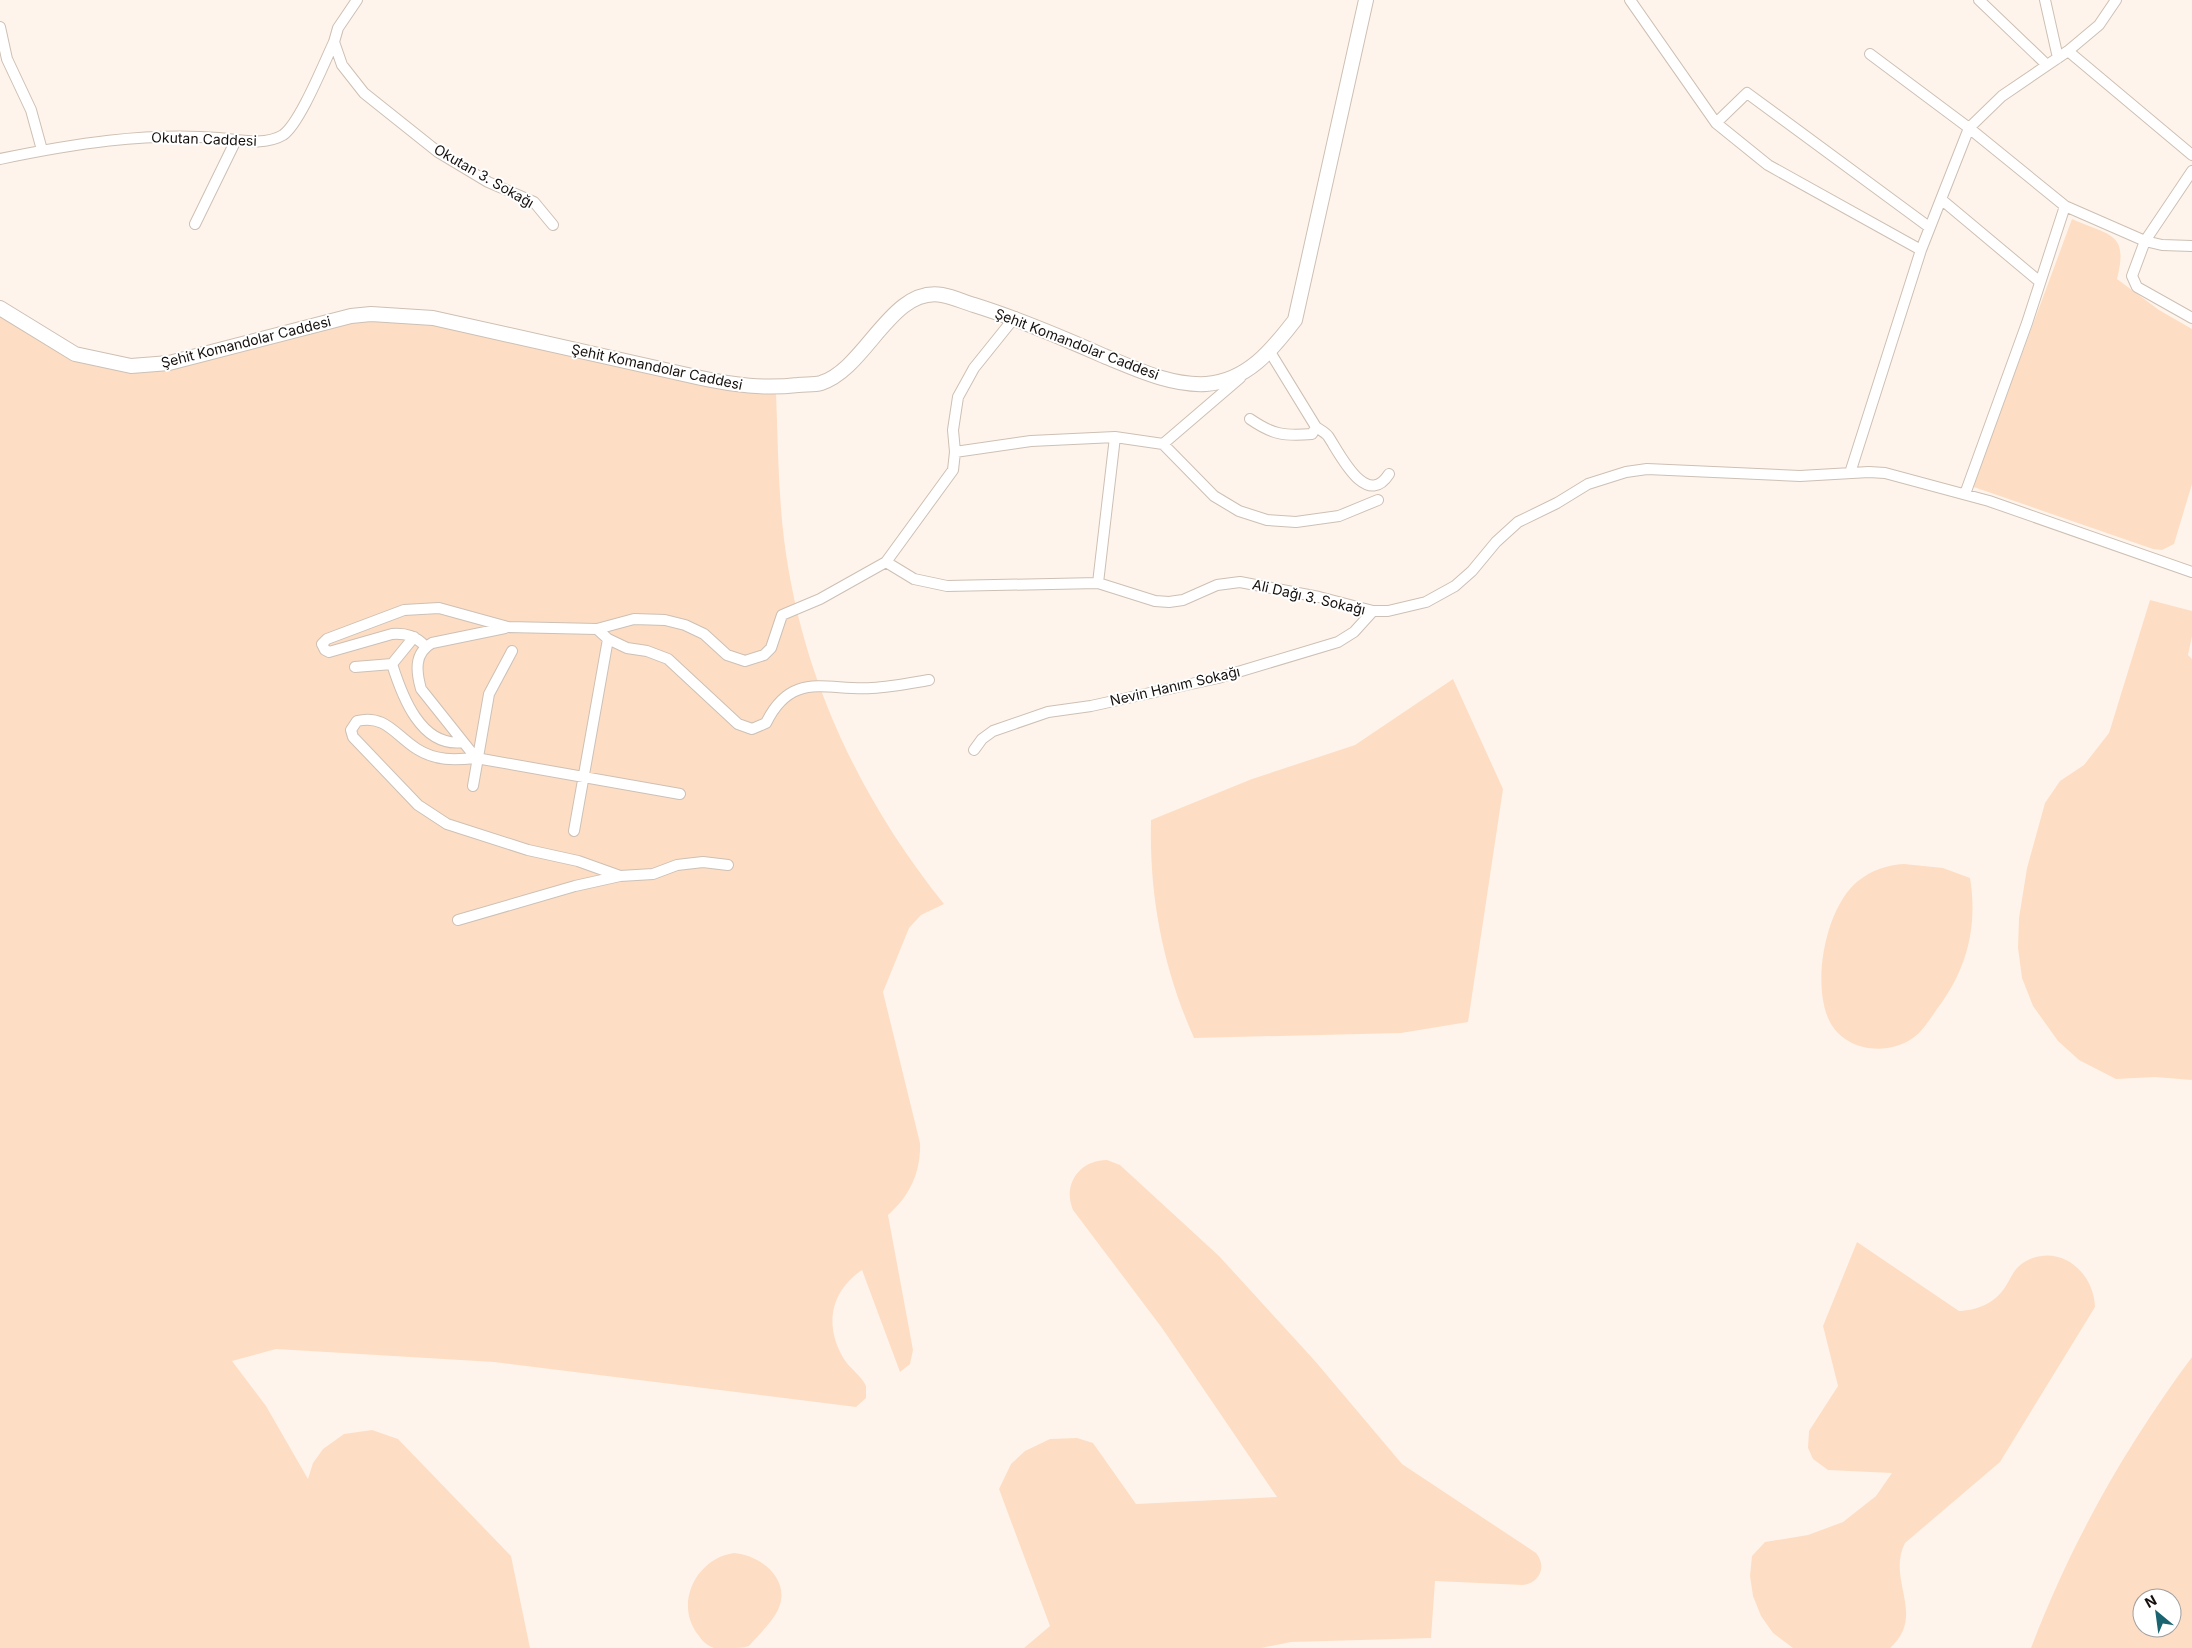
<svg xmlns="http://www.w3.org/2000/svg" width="2192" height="1648" viewBox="0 0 2192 1648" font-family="Inter,sans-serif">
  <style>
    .green { fill: #fddec4; fill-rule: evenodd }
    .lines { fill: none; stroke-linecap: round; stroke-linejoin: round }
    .street-casing { stroke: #cdc0b5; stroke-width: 12 }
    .secondary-casing { stroke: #cdc0b5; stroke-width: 16 }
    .street { stroke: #fff; stroke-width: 10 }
    .secondary { stroke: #fff; stroke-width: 14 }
    .labels { text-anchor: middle; stroke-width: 4; stroke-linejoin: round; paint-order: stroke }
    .street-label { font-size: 14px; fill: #15100d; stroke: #fff }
  </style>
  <rect width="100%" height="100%" fill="#fff4eb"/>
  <!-- green -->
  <path class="green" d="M2072,219C2110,236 2129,232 2117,279L2159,310L2192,329V484L2174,544L2162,550L2153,549L1965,484L2006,397Z
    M0,311L69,353L130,364L385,314L776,392C778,441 778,490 784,539C801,675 859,798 944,904L921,915L909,928L883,992L920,1143C921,1172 910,1196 888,1215L913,1350L910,1364L900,1372L862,1270C830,1292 824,1326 844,1359C850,1369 862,1376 866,1386V1398L856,1407L494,1362L276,1349L232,1361L266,1406L308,1479L313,1463L323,1449L344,1434L372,1430L398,1439L511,1556L530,1648H0Z
    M2150,600L2192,611V636L2188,655L2192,659V1080L2155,1077L2116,1079L2079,1060L2058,1041L2033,1006L2022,978L2018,948L2019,918L2027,868L2045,803L2060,781L2084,765L2109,733Z
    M1453,679L1503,789L1468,1022L1401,1033L1194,1038C1163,968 1149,896 1151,820L1252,779L1355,745Z
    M1904,864L1943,868L1970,878C1978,926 1967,970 1937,1009C1930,1019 1923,1031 1913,1038C1886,1057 1842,1051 1828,1018C1812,980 1826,907 1858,881C1872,870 1887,865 1904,864Z
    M1107,1160L1120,1165L1219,1256L1315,1361L1402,1464L1536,1553C1547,1566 1540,1583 1523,1585L1435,1581L1431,1638L1291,1642L1261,1648H1024L1050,1626L999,1489L1011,1464L1025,1451L1050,1439L1077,1438L1093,1443L1136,1504L1277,1497L1162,1328L1073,1210C1062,1184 1080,1160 1107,1160Z
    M1857,1242L1959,1311C1979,1310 1997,1302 2007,1284C2013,1274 2015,1267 2026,1261C2060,1243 2094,1272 2095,1307L2000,1462L1905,1543C1886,1580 1927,1615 1890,1648H1793L1773,1633L1761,1616L1753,1596L1750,1576L1752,1556L1765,1542L1808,1535L1843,1522L1876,1496L1892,1473L1828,1470L1813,1459L1808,1448L1809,1431L1838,1386L1823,1326Z
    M2192,1357V1648H2031C2071,1543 2125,1447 2192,1357ZM2142,1598H2172V1628H2142Z
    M734,1553C761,1555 792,1580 778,1610C771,1624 758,1635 749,1646C743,1648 736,1648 730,1648C725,1648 719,1648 714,1648C708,1646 702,1641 699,1636C673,1605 696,1558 734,1553Z"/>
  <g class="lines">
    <defs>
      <path id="street" d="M1630,0L1716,123L1768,165L1921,250
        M1979,0L2047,65
        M2045,0L2058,58
        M0,27L7,59L31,110L42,150
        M334,42L342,65L364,93L438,152L488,182L534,202L553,225
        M2068,51L2192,155
        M1870,54L1969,128L2065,206L2145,241L2162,245L2192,246
        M1716,123L1747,93L1929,227
        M0,159C72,144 146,132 219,138C239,140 265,146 283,135C300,123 324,63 334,42L338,28L357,0
        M2192,171L2145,241L2132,276L2137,287L2192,318
        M1942,200L2040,282
        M195,224L236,140
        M1270,352L1316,427C1320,430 1325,432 1328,436C1339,452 1366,510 1389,474
        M1250,419C1273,435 1284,436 1312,434L1316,427
        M1163,444L1240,378
        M955,452L1031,441L1115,437L1163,444L1214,496L1239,511L1267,520L1296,522L1339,516L1378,500
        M1850,473L1921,250L1969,128L2002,96L2068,51L2099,25L2116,0
        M1965,494L2027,323L2065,206
        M886,562L914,579L947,586L1098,583L1155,601L1169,602L1183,600L1217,585L1240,582L1319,597L1373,611H1388L1426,602L1455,586L1472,571L1496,542L1518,522L1557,503L1588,484L1626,472L1647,469L1800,476L1869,472L1885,473L1989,501L2192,572
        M1098,583L1115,437
        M597,629L608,639L627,648L647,651L668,659L738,724L752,729L766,723C792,670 826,691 872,688C891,687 911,683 929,680
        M414,637L392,664C402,696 421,748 463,742
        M426,647C416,636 406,633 392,634L329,652L325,650L322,644L327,639L404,610L439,608L508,627L597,629L634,619L665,620L685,625L704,634L727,655L745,661L764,655L771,648L782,615L820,599L886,562L953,470L955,452L953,430L958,397L974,368L1015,317
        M355,667L392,664
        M974,750L982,739L993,731L1048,712L1091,706L1218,678L1338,642L1354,632L1373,611
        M476,758L421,689C416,671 414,653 432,643L505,628
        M473,786L489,694L512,651
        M574,831L608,639
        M620,876L653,874L677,865L703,862L728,865
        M458,920L575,886L620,876L578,861L528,850L447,824L418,805L353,737L351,730L357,721C385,714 395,735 417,749C436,761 454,760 476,758L680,794"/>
      <path id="secondary" d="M0,308L75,354L131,366L169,363L351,316L371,314L433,318L701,378C734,385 764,389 798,385C805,384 814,385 821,383C866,369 891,286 942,295C953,297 964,302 974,305C1019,319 1061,337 1104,356C1136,369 1171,386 1206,384C1247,381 1272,350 1295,320L1366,0"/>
    </defs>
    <!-- street casing -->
    <use href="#street" class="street-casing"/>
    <!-- secondary casing -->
    <use href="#secondary" class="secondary-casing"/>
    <!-- street -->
    <use href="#street" class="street"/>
    <!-- secondary -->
    <use href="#secondary" class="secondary"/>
  </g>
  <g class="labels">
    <!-- street labels -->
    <g class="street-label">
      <text transform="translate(204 139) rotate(2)" y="5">Okutan Caddesi</text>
      <text transform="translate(484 176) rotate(30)" y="5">Okutan 3. Sokağı</text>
      <text transform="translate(246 342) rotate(-14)" y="5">Şehit Komandolar Caddesi</text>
      <text transform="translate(1077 344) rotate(21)" y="5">Şehit Komandolar Caddesi</text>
      <text transform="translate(657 367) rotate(12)" y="5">Şehit Komandolar Caddesi</text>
      <text transform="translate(1309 597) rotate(13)" y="5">Ali Dağı 3. Sokağı</text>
      <text transform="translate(1175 686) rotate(-13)" y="5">Nevin Hanım Sokağı</text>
    </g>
  </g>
  <!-- north arrow -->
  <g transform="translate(2157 1613) rotate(331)"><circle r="24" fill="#ffffff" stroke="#a19f9e"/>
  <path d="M0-4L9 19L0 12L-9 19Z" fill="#196470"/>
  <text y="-8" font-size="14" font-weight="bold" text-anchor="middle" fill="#15100d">N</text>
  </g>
</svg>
